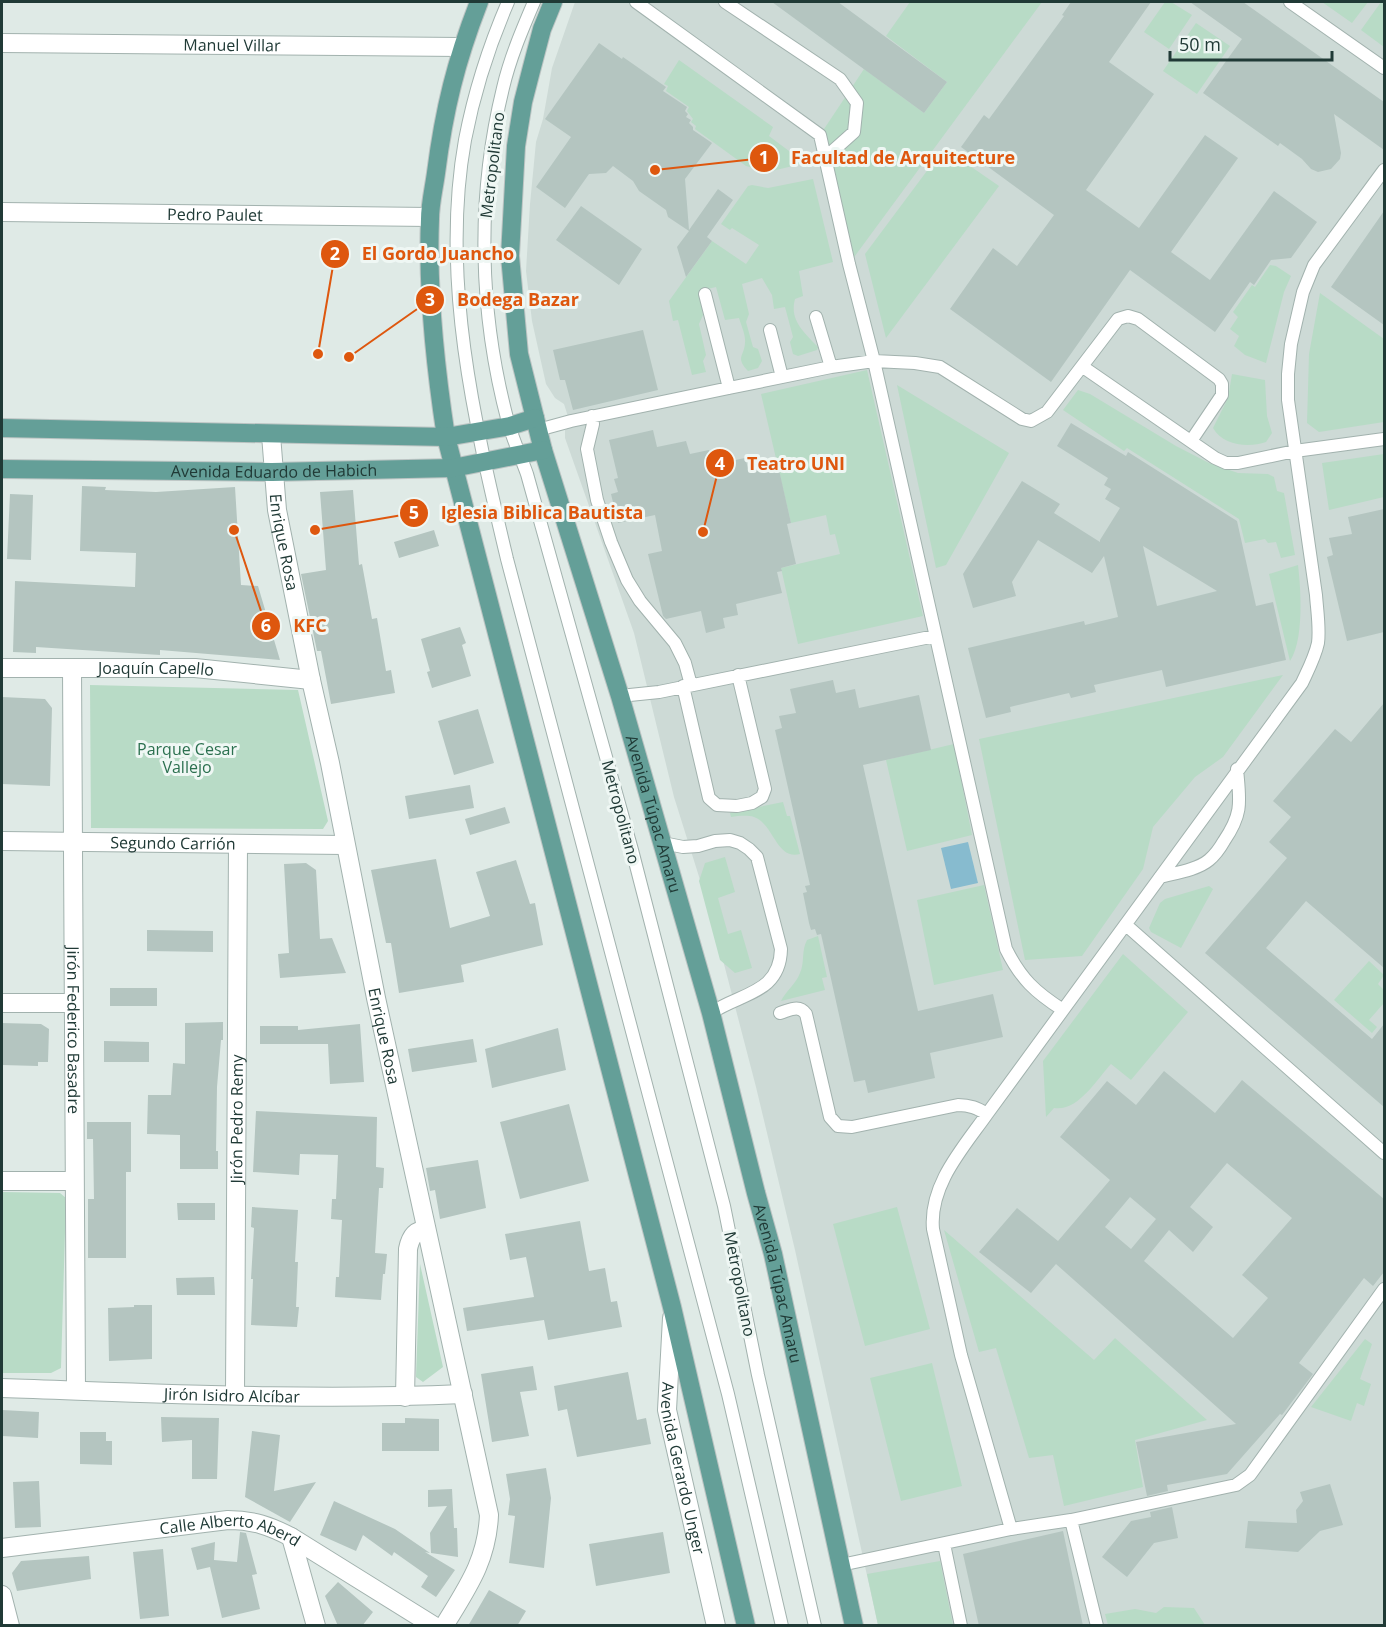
<svg xmlns="http://www.w3.org/2000/svg" width="1386" height="1627" viewBox="0 0 1386 1627" font-family="'Open Sans',sans-serif">
  <style>
    .built { fill: #cddad6 }
    .green { fill: #b8dbc6 }
    .water { fill: #87bbcf }
    .building { fill: #b4c5c0; fill-rule: evenodd }
    .lines { fill: none; stroke-linecap: round; stroke-linejoin: round }
    .service-casing { stroke: #a2b2ae; stroke-width: 14 }
    .minor-casing { stroke: #a2b2ae; stroke-width: 20 }
    .primary-casing { stroke: #bcc4c3; stroke-width: 20 }
    .service { stroke: #fff; stroke-width: 12 }
    .minor { stroke: #fff; stroke-width: 18 }
    .primary { stroke: #649f98; stroke-width: 18 }
    .labels { text-anchor: middle; stroke-width: 6; stroke-linejoin: round; paint-order: stroke }
    .street-label { font-size: 16px; fill: #203a36; stroke: #eff7f4 }
    .park-label { font-size: 16px; fill: #2b704f; stroke: #eff7f4 }
    .leader { fill: none; stroke: #de570e; stroke-width: 2 }
    .callout-dot { fill: #de570e; stroke: #eff7f4; stroke-width: 2 }
    .mark-label { font-size: 18px; text-anchor: middle; font-weight: bold; fill: #fff }
    .callout-label { font-size: 18px; text-anchor: middle; font-weight: bold; fill: #de570e; stroke: #eff7f4; stroke-width: 6; stroke-linejoin: round; paint-order: stroke }
  </style>
  <rect width="100%" height="100%" fill="#dfeae6"/>
  <!-- built -->
  <path class="built" d="M575,2H1384V1625H878L795,1250L756,1087L712,918L674,797L634,633L565,438V430L571,426L564,404L555,398L546,384L532,321L526,271L530,204L536,142L543,119L552,68Z"/>
  <!-- green -->
  <path class="green" d="M910,2H1042L849,264L820,135L864,69L924,113L947,82L886,36Z
    M1165,2H1171L1192,15L1169,49L1144,32Z
    M1322,2H1368L1352,23Z
    M1381,2H1384V47L1361,30Z
    M1196,23L1230,46L1197,94L1163,71Z
    M679,60L773,127L769,136L805,163L768,172L746,166L695,129L696,126L691,122L693,119L687,111L689,107L666,91L668,86L664,84Z
    M944,148L999,186L886,338L865,254Z
    M813,179L833,262L799,271L803,296L795,299C789,321 805,333 818,347L817,350L798,356L793,354L790,342L793,337L785,307L774,309L772,295L762,278L742,284L749,314L746,322L753,347L758,349L762,361L758,368L748,371C735,357 744,357 745,343C746,335 741,325 739,318L725,320L716,287L699,291L703,315L699,324L706,355L703,361L706,372L692,375L678,320L673,321L669,301L712,241L746,264L759,245L732,228L730,230L721,224L748,186L752,185L768,188Z
    M1270,265L1276,266L1291,276L1284,292L1266,363L1245,355L1234,346L1239,336L1230,329L1238,317L1233,312L1252,285L1255,287Z
    M1320,293L1384,339V422L1319,432L1307,423L1309,354Z
    M867,370L923,616L798,644L781,568L840,554L835,534L830,535L826,515L791,523L761,394Z
    M1232,374L1265,380L1267,416L1272,433L1266,442C1249,448 1223,446 1213,428L1228,398Z
    M897,385L1009,453L946,565L936,568Z
    M1078,390L1090,394L1176,446L1209,463L1238,473L1268,474L1274,477L1277,491L1284,493L1295,555L1281,558L1276,542L1268,543L1265,539L1245,543L1239,519L1127,448L1124,451L1063,410Z
    M1384,454V497L1329,510L1322,463Z
    M1298,565C1301,590 1304,640 1290,661L1269,574Z
    M1283,675L1223,757L1195,777L1153,827L1143,869L1082,956L1025,960L979,739Z
    M90,685L298,690L328,821L323,829L91,828Z
    M954,744L972,835L907,851L886,760Z
    M783,802L787,816H790L800,854C776,860 774,824 754,817C747,815 739,816 731,817L730,813Z
    M725,857L735,892L718,898L728,934L741,930L752,968L735,973L720,960L699,881L705,863Z
    M984,885L1003,970L934,985L917,900Z
    M1209,886L1213,889L1181,948L1151,932L1149,928L1160,903L1165,899Z
    M818,936L827,977L822,978L825,990L781,1001C785,992 796,984 800,973C805,962 801,951 807,940Z
    M1123,954L1188,1012L1131,1080L1111,1064C1097,1079 1078,1112 1054,1108L1046,1117L1043,1061Z
    M1369,961L1384,975L1378,984L1384,990V1003L1369,1020L1377,1027L1372,1033L1334,1000Z
    M2,1192L60,1193L66,1198L61,1368L51,1373H2Z
    M897,1207L930,1329L865,1346L833,1224Z
    M944,1230L1094,1360L1115,1338L1207,1420L1135,1440L1143,1487L1064,1506L1053,1455L1029,1458L996,1348L979,1352Z
    M420,1264L443,1367L423,1382L416,1377Z
    M1365,1339L1372,1344L1360,1379L1371,1384L1364,1406L1357,1403L1351,1421L1311,1407Z
    M932,1363L962,1486L901,1501L870,1378Z
    M940,1561L953,1625H878L867,1574Z
    M1164,1607L1194,1608L1205,1625H1108L1105,1614L1135,1609L1156,1613Z"/>
  <!-- water -->
  <path class="water" d="M968,842L978,883L951,889L941,848Z"/>
  <!-- building -->
  <path class="building" d="M772,2H838L947,82L924,113Z
    M1071,2H1151L1109,62L1154,94L1086,190L1139,228L1205,135L1238,158L1171,252L1210,280L1274,191L1317,222L1291,258L1271,260L1254,285L1250,282L1215,332L1130,270L1051,382L950,309L993,248L1017,266L1054,215L961,147L984,115L989,119L1064,16L1062,15Z
    M1190,2H1243L1384,102V150L1334,114L1341,153L1340,159L1331,169L1318,172L1311,169L1302,159L1280,143L1278,146L1203,93L1242,39Z
    M599,43L622,59L623,57L666,87L663,91L687,107L685,111L688,114L686,117L691,120L689,123L693,127V130L712,143L685,179L689,230L718,189L733,200L707,237L712,241L686,277L677,247L689,231L668,217L666,210L639,191L633,181L613,166L606,173L589,174L565,208L536,187L571,137L545,119Z
    M581,206L642,249L619,285L556,240Z
    M1384,211V325L1331,287Z
    M643,330L658,390L573,410L565,380H560L553,350Z
    M1071,423L1126,456L1128,452L1237,521L1256,606L1273,602L1286,660L1166,687L1162,670L1094,685L1096,692L1071,698L1069,693L1010,707L1011,712L986,718L968,648L1084,621L1085,625L1118,617L1104,556L1092,573L1038,540L1012,582L1016,596L973,608L963,574L1022,481L1060,504L1054,513L1100,542V540L1120,508L1105,499L1111,489L1104,485L1108,478L1057,446ZM1143,546L1217,591L1157,606Z
    M653,430L657,447L686,441L690,454L709,450L712,465L745,458L748,468L777,461L791,523L787,524L796,564L781,568L782,571L777,572L782,593L736,604L738,615L723,618L725,628L706,633L701,611L666,619L663,616L648,554L662,551L655,515L618,523L611,494L618,492L614,479L618,478L609,440Z
    M82,486L106,487L105,490L156,492L235,487L241,585L258,586L280,660L160,650V655L36,647V653L13,652L15,581L135,587L136,553L80,551Z
    M353,490L359,565L362,564L372,619L377,618L386,671L391,670L395,693L331,704L321,651H317L301,574L326,570L320,492Z
    M10,494L33,495L31,560L7,559Z
    M1384,509V632L1347,641L1327,557L1333,555L1329,538L1352,534L1348,517Z
    M434,530L439,546L399,558L394,542Z
    M460,627L466,643L462,645L471,676L432,688L427,672L430,671L421,639Z
    M833,680L836,693L855,689L859,708L919,695L931,750L863,765L918,1011L993,994L1003,1037L930,1053L935,1078L868,1093L865,1080L854,1082L821,934L817,935L815,929L811,930L809,923L803,893L807,892L805,886L810,885L775,730L782,728L779,716L796,713L790,689Z
    M2,697L45,699L52,708L50,786L2,784Z
    M1384,703V968L1306,901L1266,948L1372,1039L1384,1024V1107L1205,953L1287,858L1269,842L1291,817L1273,801L1335,729L1351,742Z
    M478,709L494,763L454,775L438,721Z
    M470,785L474,808L409,819L405,796Z
    M505,807L510,823L470,835L465,819Z
    M436,859L450,928L490,916L476,872L516,860L530,904L535,903L543,945L461,965L464,982L399,993L391,943H386L371,870Z
    M306,863L316,870L320,939L332,938L346,973L280,978L278,954L289,953L284,864Z
    M147,930L213,931V952L147,951Z
    M110,988H157V1006H110Z
    M223,1022V1040H221L217,1087L216,1151H218V1169H180V1135L147,1134L148,1095H171L173,1063L185,1064V1023Z
    M2,1023L41,1024L49,1029L48,1062H38V1066L2,1065Z
    M360,1024L364,1082L330,1084L328,1044H260V1026H298V1030Z
    M558,1028L566,1070L492,1088L485,1049Z
    M473,1039L477,1062L412,1072L408,1049Z
    M104,1041L149,1042V1062H104Z
    M1164,1071L1215,1113L1242,1080L1384,1199V1272L1373,1286L1364,1278L1299,1363L1313,1374L1282,1415L1280,1414L1227,1474L1167,1485L1168,1491L1147,1496L1136,1442L1236,1424L1056,1264L1031,1293L979,1252L1017,1208L1058,1241L1110,1180L1060,1137L1107,1081L1136,1105ZM1227,1163L1292,1218L1242,1275L1268,1298L1233,1338L1144,1261L1169,1230L1193,1252L1213,1227L1190,1207ZM1130,1197L1156,1219L1131,1249L1105,1227Z
    M569,1104L589,1181L520,1199L500,1122Z
    M256,1111L377,1117L376,1167L384,1168L383,1188H379L375,1253L387,1254L385,1274H383L381,1300L335,1297L336,1277H339L342,1220L331,1219L332,1199H336L338,1155L300,1154L299,1175L253,1172Z
    M87,1122H131V1172H126V1258H88V1199H94L93,1139H87Z
    M478,1160L486,1208L440,1219L435,1190L430,1191L426,1168Z
    M177,1203H215V1220H178Z
    M252,1207L298,1210L295,1262H298L296,1307H299L297,1327L251,1325L253,1279H251L254,1228L251,1227Z
    M580,1221L589,1271L605,1268L611,1302L617,1301L622,1327L548,1340L544,1320L467,1331L463,1308L534,1297L526,1257L510,1260L505,1234Z
    M214,1277L215,1295H177L176,1278Z
    M134,1305H152V1359L109,1361L108,1308L134,1307Z
    M533,1366L537,1390L520,1392L529,1436L492,1442L481,1374Z
    M628,1372L637,1420L646,1418L651,1444L577,1457L567,1409L558,1411L554,1386Z
    M2,1410L39,1412L38,1438L2,1436Z
    M161,1417L219,1418L217,1479H192V1440L162,1442Z
    M405,1418L439,1419V1451H382V1423H405Z
    M252,1431L280,1435L274,1491L316,1482L290,1522L245,1497Z
    M80,1432H106V1441H112V1465L80,1464Z
    M546,1468L551,1498L544,1568L509,1563L515,1516L508,1515L510,1499L506,1474Z
    M39,1481L41,1527L15,1528L13,1482Z
    M1330,1484L1343,1525L1320,1531L1298,1552L1245,1548L1248,1521L1297,1523L1296,1510L1303,1501L1300,1492Z
    M452,1489L454,1528H457L458,1557L431,1553L430,1533L447,1506L428,1507V1490Z
    M334,1501L395,1529L430,1553L425,1552L455,1570L436,1597L421,1587L428,1576L394,1552L392,1556L363,1535L356,1551L320,1535Z
    M1172,1507L1178,1538L1154,1543L1127,1577L1102,1557L1131,1521L1151,1517L1150,1512Z
    M1063,1531L1083,1626H979L963,1554Z
    M240,1532L246,1533L257,1574L252,1575L260,1609L222,1618L210,1567L197,1570L191,1548L215,1542L214,1560L237,1562Z
    M663,1532L670,1573L596,1586L589,1544Z
    M163,1549L169,1616L140,1619L133,1552Z
    M89,1556L91,1579L17,1591L12,1573L21,1561Z
    M338,1582L373,1612L362,1626H338L325,1596Z
    M489,1590L526,1611L517,1626H468Z"/>
  <g class="lines">
    <defs>
      <path id="service" d="M508,2C489,46 474,93 465,140C440,279 475,424 507,559L728,1394L782,1626
        M534,2C522,30 510,58 503,88C476,198 479,313 508,422C513,440 521,457 527,474L632,850L724,1206L758,1375L815,1626
        M636,2L820,135L849,264L874,361L1006,949C1021,979 1035,992 1063,1010
        M725,2L840,79L857,103L854,132L826,157
        M1290,2L1384,68
        M705,294L729,388
        M816,317L831,367
        M770,330L782,377
        M1083,367L1215,458L1226,463H1238L1295,451L1384,439
        M592,416L593,424L587,449L597,500L611,542L627,580L640,601L675,643L685,663L691,685
        M538,430L571,421L729,388L831,367L874,361L915,363L940,367L1022,419L1031,421L1047,412L1118,319L1128,316L1138,319L1219,379L1222,384V395L1191,441
        M683,686L709,798L717,805L737,806L752,803L762,797L765,789L738,675
        M620,696L659,692L935,636
        M663,843L683,847L698,846L715,841L730,840L740,843L749,849L757,857L781,949C780,994 740,993 711,1013
        M1160,877C1175,873 1197,870 1209,860C1215,855 1220,848 1224,841C1243,813 1240,802 1237,769
        M1126,925L1384,1153
        M780,1013C790,1010 799,1004 806,1014L830,1117L838,1126L852,1127L958,1105C970,1105 977,1108 987,1114
        M1071,1520L1097,1626
        M1011,1529L961,1355L933,1229C929,1185 963,1148 987,1114L1302,683C1308,670 1315,657 1318,643C1320,628 1317,610 1316,595L1288,400V374L1291,344L1303,292L1314,265L1384,170
        M944,1544L961,1626
        M841,1565L1011,1529L1071,1520L1236,1485L1250,1475L1384,1289"/>
      <g id="minor">
        <path id="s1" d="M2,43L462,47"/>
        <path id="s2" d="M2,212L430,217"/>
        <path id="s3" d="M271,435L277,510L311,680L330,763L376,998L489,1515C487,1561 467,1588 444,1626"/>
        <path id="s4" d="M2,668H195L311,680"/>
        <path id="s5" d="M72,668C73,909 74,1150 76,1390"/>
        <path id="s6" d="M2,841L345,845"/>
        <path d="M2,1003H72"/>
        <path d="M2,1181H74"/>
        <path id="s7" d="M672,1318L667,1410L716,1626"/>
        <path id="s8" d="M2,1388C155,1393 309,1401 463,1394"/>
        <path id="s9" d="M235,1395L238,844"/>
        <path d="M405,1397L408,1249C410,1239 414,1230 426,1230"/>
        <path d="M291,1537L316,1626"/>
        <path id="s10" d="M2,1548L228,1520C253,1520 270,1526 291,1537L434,1626"/>
        <path d="M2,1595L10,1626"/>
      </g>
      <g id="primary">
        <path d="M479,2C456,61 444,110 436,173C434,188 430,204 430,219C427,291 435,365 446,437L672,1307L746,1626"/>
        <path id="s11" d="M553,2L542,29L532,67L523,102L516,146L510,256L519,354L543,450L620,696L711,1013L756,1193L773,1254L854,1626"/>
        <path d="M2,428L446,437L510,426L535,418"/>
        <path id="s12" d="M2,469L272,472L453,468L543,450"/>
      </g>
    </defs>
    <!-- service casing -->
    <use href="#service" class="service-casing"/>
    <!-- minor casing -->
    <use href="#minor" class="minor-casing"/>
    <!-- primary casing -->
    <use href="#primary" class="primary-casing"/>
    <!-- service -->
    <use href="#service" class="service"/>
    <!-- minor -->
    <use href="#minor" class="minor"/>
    <!-- primary -->
    <use href="#primary" class="primary"/>
  </g>
  <g class="labels">
    <!-- street labels -->
    <g class="street-label">
      <text dy="6" stroke="none"><textPath href="#s1" startOffset="230">Manuel Villar</textPath></text>
      <text transform="translate(492 165) rotate(-83)" y="6">Metropolitano</text>
      <text dy="6" stroke="none"><textPath href="#s2" startOffset="213">Pedro Paulet</textPath></text>
      <text dy="6" stroke="none"><textPath href="#s12" startOffset="272">Avenida Eduardo de Habich</textPath></text>
      <text dy="6" stroke="none"><textPath href="#s3" startOffset="108">Enrique Rosa</textPath></text>
      <text dy="6" stroke="none"><textPath href="#s4" startOffset="154">Joaquín Capello</textPath></text>
      <text transform="translate(621 812) rotate(75)" y="6">Metropolitano</text>
      <text dy="6" stroke="none"><textPath href="#s11" startOffset="837">Avenida Túpac Amaru</textPath></text>
      <text dy="6" stroke="none"><textPath href="#s6" startOffset="171">Segundo Carrión</textPath></text>
      <text dy="6" stroke="none"><textPath href="#s5" startOffset="362">Jirón Federico Basadre</textPath></text>
      <text dy="6" stroke="none"><textPath href="#s3" startOffset="612">Enrique Rosa</textPath></text>
      <text dy="6" stroke="none"><textPath href="#s9" startOffset="276">Jirón Pedro Remy</textPath></text>
      <text dy="6" stroke="none"><textPath href="#s11" startOffset="1323">Avenida Túpac Amaru</textPath></text>
      <text transform="translate(740 1284) rotate(79)" y="6">Metropolitano</text>
      <text dy="6" stroke="none"><textPath href="#s8" startOffset="230">Jirón Isidro Alcíbar</textPath></text>
      <text dy="6" stroke="none"><textPath href="#s7" startOffset="152">Avenida Gerardo Unger</textPath></text>
      <text dy="6" stroke="none"><textPath href="#s10" startOffset="231">Calle Alberto Aberd</textPath></text>
    </g>
    <!-- park labels -->
    <g class="park-label">
      <text x="187" y="755">Parque Cesar<tspan x="187" dy="18">Vallejo</tspan></text>
    </g>
  </g>
  <!-- callouts -->
  <path class="leader" d="M655 170L764 158M318 354L335 254M349 357L430 300M703 532L720 463M315 530L414 513M234 530L266 626"/>
  <g class="callout-dot">
    <circle cx="655" cy="170" r="6"/>
    <circle cx="318" cy="354" r="6"/>
    <circle cx="349" cy="357" r="6"/>
    <circle cx="703" cy="532" r="6"/>
    <circle cx="315" cy="530" r="6"/>
    <circle cx="234" cy="530" r="6"/>
    <circle cx="764" cy="158" r="15"/>
    <circle cx="335" cy="254" r="15"/>
    <circle cx="430" cy="300" r="15"/>
    <circle cx="720" cy="463" r="15"/>
    <circle cx="414" cy="513" r="15"/>
    <circle cx="266" cy="626" r="15"/>
  </g>
  <g class="mark-label">
    <text x="764" y="164">1</text>
    <text x="335" y="260">2</text>
    <text x="430" y="306">3</text>
    <text x="720" y="470">4</text>
    <text x="414" y="519">5</text>
    <text x="266" y="632">6</text>
  </g>
  <g class="callout-label">
    <text x="903" y="164">Facultad de Arquitecture</text>
    <text x="438" y="260">El Gordo Juancho</text>
    <text x="518" y="306">Bodega Bazar</text>
    <text x="796" y="470">Teatro UNI</text>
    <text x="542" y="519">Iglesia Biblica Bautista</text>
    <text x="310" y="632">KFC</text>
  </g>
  <!-- border -->
  <rect width="1386" height="1627" fill="none" stroke="#203a36" stroke-width="6"/>
  <!-- scale -->
  <path d="M1170 51v9h162v-9" fill="none" stroke="#203a36" stroke-width="3"/>
  <text x="1179" y="51" font-size="18" fill="#203a36" stroke="#eff7f4" stroke-width="4.5" paint-order="stroke">50 m</text>
</svg>
